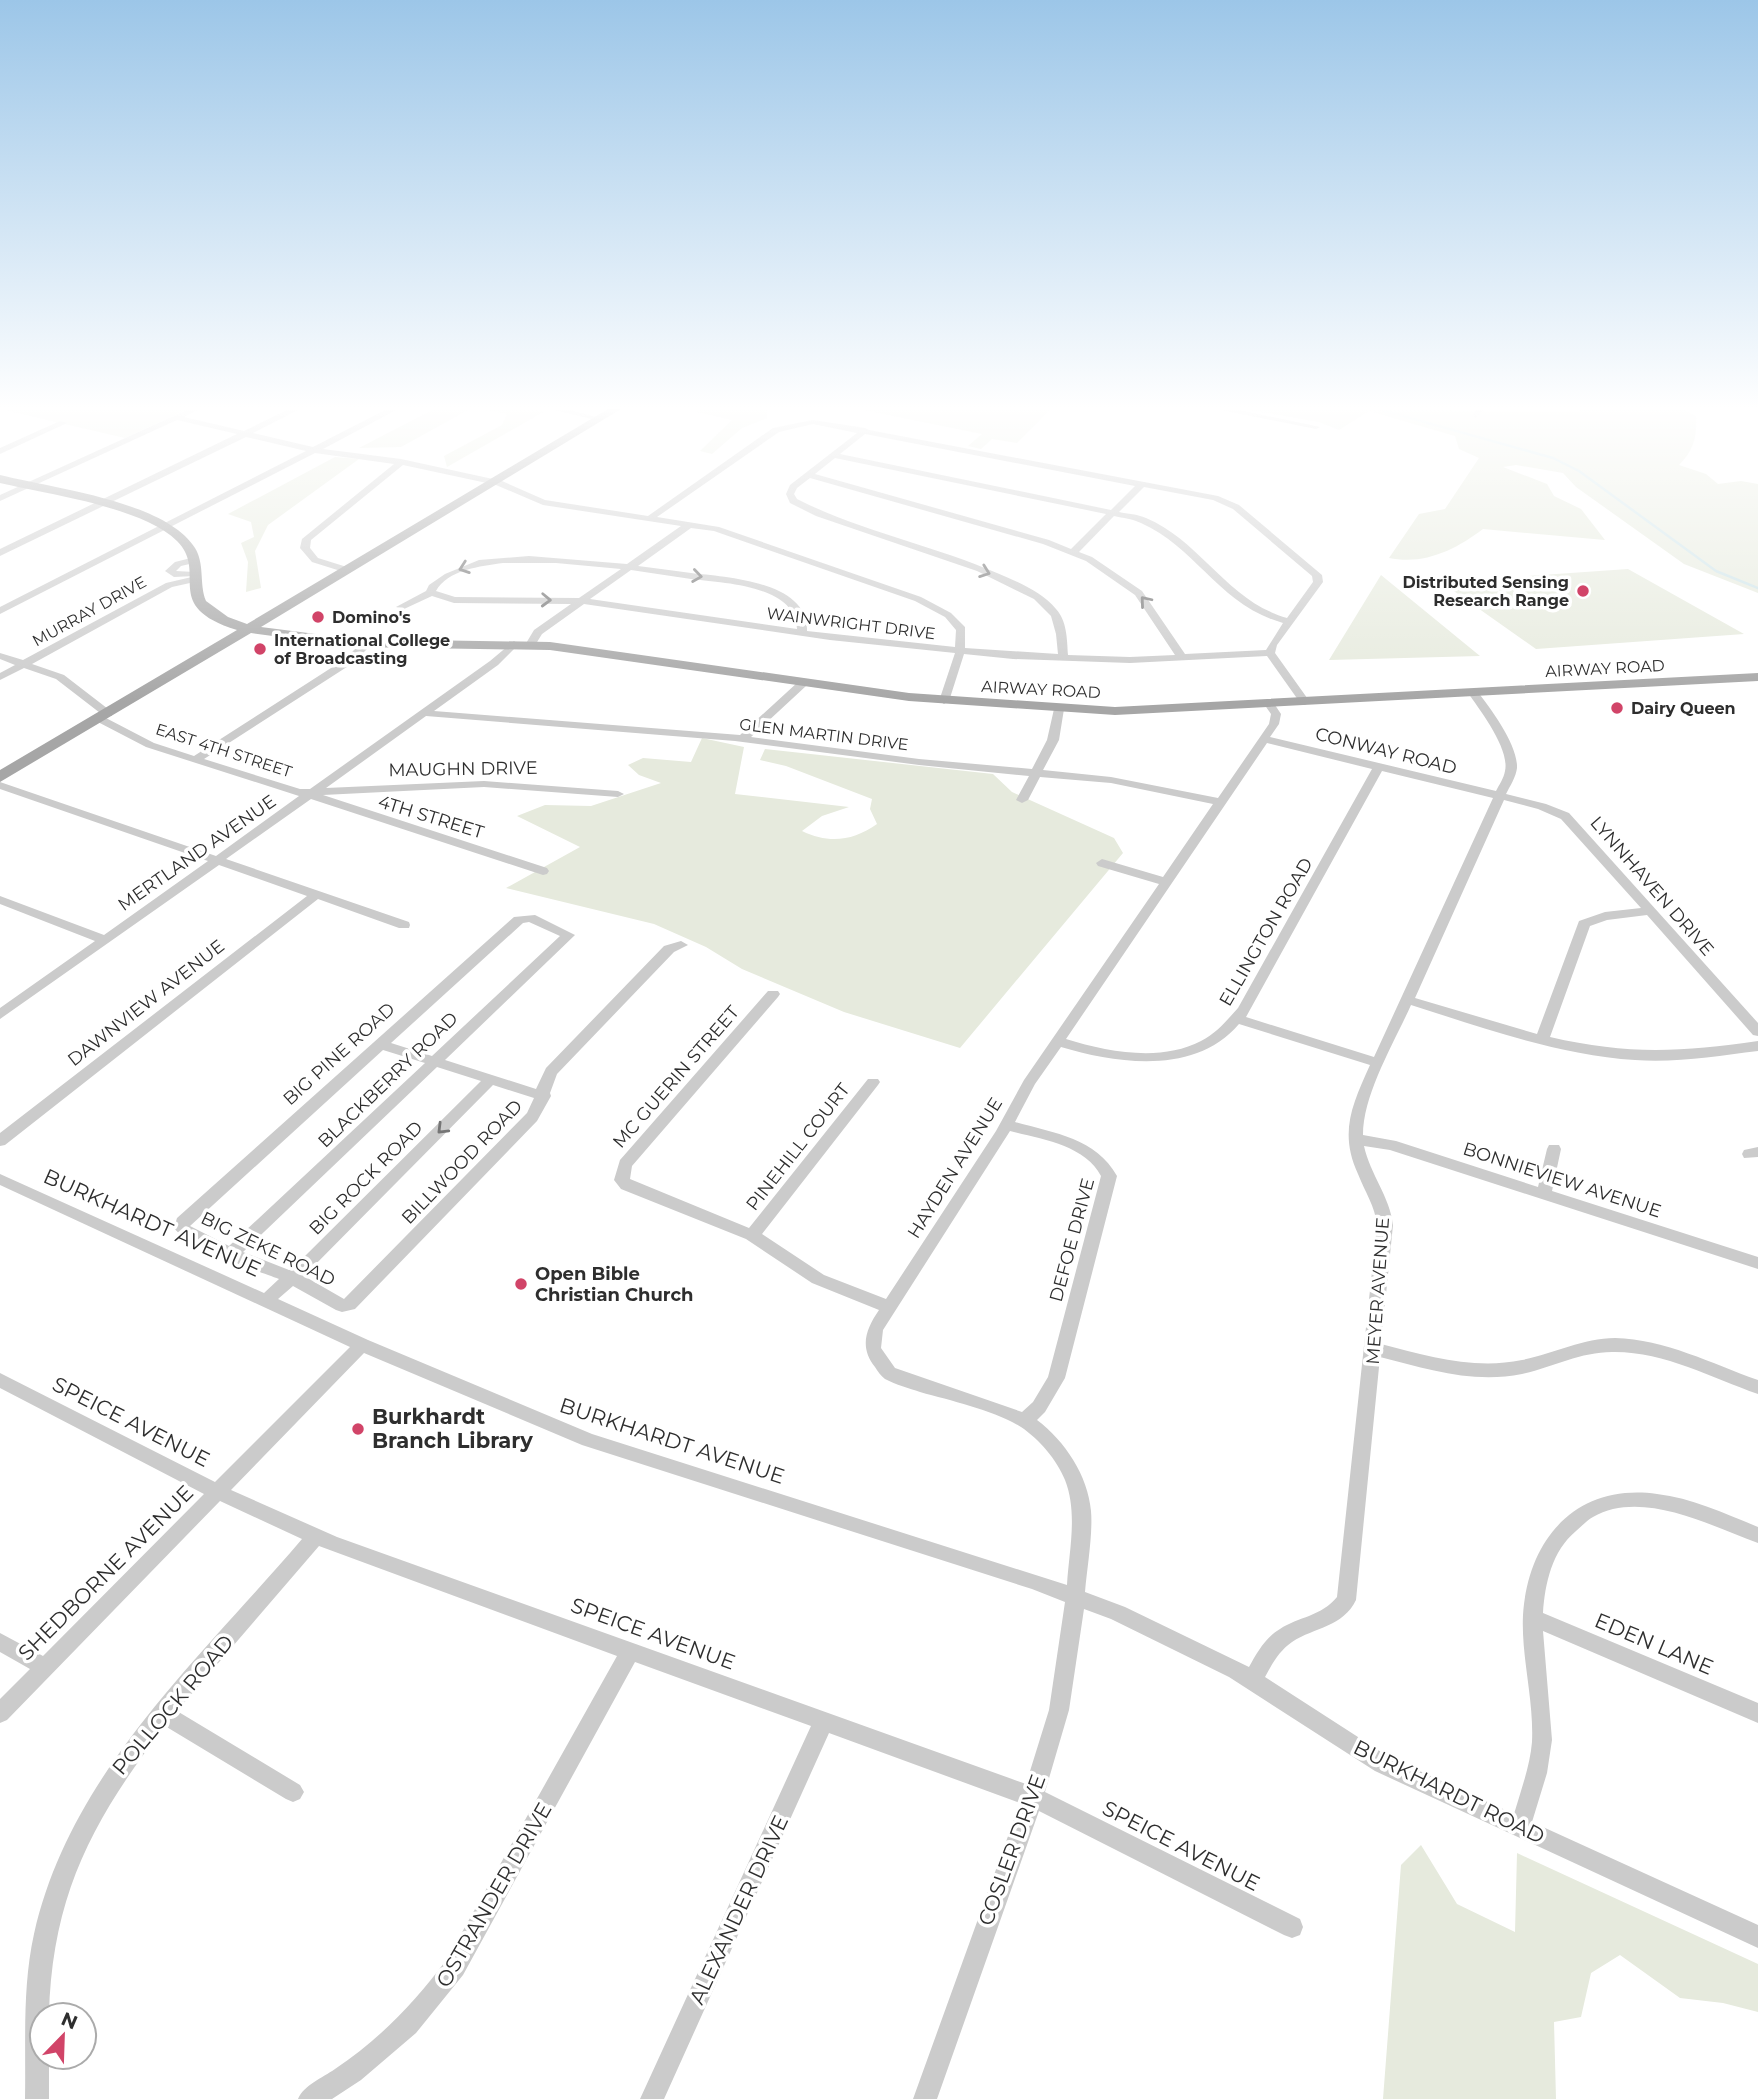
<svg xmlns="http://www.w3.org/2000/svg" width="1758" height="2099" viewBox="0 0 1758 2099" font-family="Montserrat,sans-serif">
  <style>
    .green { fill: #e6eadd }
    .lines { fill: none; stroke-linecap: round; stroke-linejoin: round }
    .stream { stroke: #cbe2e7; stroke-width: 2.5 }
    .minor { fill: #cbcbcb; fill-rule: evenodd }
    .major { fill: #a6a6a6; fill-rule: evenodd }
    .oneway { stroke: #757575 }
    .poi-dot { fill: #d14468; stroke: #fff; stroke-width: 2.5 }
    .labels { text-anchor: middle; stroke-width: 7; stroke-linejoin: round; paint-order: stroke }
    .far-poi-label { font-size: 16px; font-weight: bold; fill: #2e2e2e; stroke: #fff; text-anchor: start }
    .far-street-label { font-size: 16px; fill: #2e2e2e; stroke: #fff }
    .street-label { font-size: 18px; fill: #2e2e2e; stroke: #fff }
    .poi-label { font-size: 18px; font-weight: bold; fill: #2e2e2e; stroke: #fff; text-anchor: start }
    .near-street-label { font-size: 21px; fill: #2e2e2e; stroke: #fff }
    .near-poi-label { font-size: 21px; font-weight: bold; fill: #2e2e2e; stroke: #fff; text-anchor: start }
  </style>
  <rect width="100%" height="100%" fill="#fff"/>
  <!-- green -->
  <path class="green" d="M0,409H188L125,438Z
    M434,409H470L401,447L359,448Z
    M480,409L545,411L447,467L444,456L502,425L507,414Z
    M700,409H774L767,411V418L742,428L712,454L700,451L732,420L696,412Z
    M858,409H1047L1050,410L1017,443L992,439L981,449L968,446L982,434Z
    M1243,409L1578,412L1579,409H1683L1696,416C1697,437 1694,450 1679,465L1706,474L1718,484L1741,481L1758,484V593L1684,564L1576,487L1563,473L1516,465L1503,467L1547,484L1554,496L1581,509L1605,540L1483,529C1455,550 1425,565 1389,558L1419,514L1445,509L1479,458L1459,449L1455,436L1369,411L1339,430L1319,422Z
    M335,457L359,459L268,525L255,551L261,588L246,592L248,562L241,543L254,537L251,522L228,514Z
    M1628,569L1744,634L1536,649L1441,582Z
    M1381,575L1480,656L1329,660Z
    M702,738L744,747L735,794L849,807L822,816L802,831C829,844 853,841 877,824L870,809L872,799L786,766L760,760L765,749L993,774L1012,792L1114,838L1123,853L960,1048L844,1012L742,969L706,947L654,924L506,888L580,847L517,816L545,805L591,806L661,783L639,775L628,765L643,758L691,762Z
    M1421,1845L1457,1904L1515,1932L1517,1853L1758,1964V2012L1723,2003L1680,1998L1620,1955L1591,1973L1581,2017L1554,2022L1556,2099H1383L1401,1865Z"/>
  <g class="lines">
    <!-- stream -->
    <path class="stream" d="M1378,409L1553,458L1579,471L1716,571L1758,588"/>
    <!-- minor -->
    <path class="minor" d="M189,409H200L184,417L244,431L289,409H300L253,433L313,447L387,409H398L323,449L401,459L502,481L545,500L648,516L773,428L813,420L865,428L869,430L1218,496L1239,505L1322,575L1323,582L1277,645L1275,653L1310,702L1305,705L1301,704L1267,656L1130,663L1013,659L964,654L949,701L944,704L939,701L955,653L830,640L584,604L542,634L534,647H526L525,645L534,630L571,604L454,603L432,596L404,609L396,607L426,591L429,585L445,574L479,560L529,556L627,564L681,526L543,505L496,485L403,465L311,540L310,548L318,558L350,568V572L347,573L312,562L300,548L302,539L394,464L315,453L0,614V607L306,451L246,437L0,556V549L237,434L177,420L0,501V495ZM813,424L857,433L790,485L786,494L790,503L816,516L977,571L1034,599L1051,616L1056,634L1058,654L965,648V627L951,613L921,597L719,527L657,517L779,432ZM865,434L1135,486L1111,510L840,454ZM835,458L1106,514L1071,549L1049,540L815,474ZM810,478L1043,544L1086,561L1135,595L1175,655L1130,657L1068,655C1067,639 1067,621 1056,609C1042,592 1018,582 997,573C932,545 860,531 797,499L794,494L797,488ZM1144,487L1213,500L1233,509L1312,576L1313,582L1287,618C1227,601 1201,541 1146,518C1137,514 1128,514 1119,512ZM1114,516C1123,518 1133,519 1141,523C1197,548 1219,605 1283,623L1266,650L1185,654L1142,591L1092,557L1079,552ZM691,528L714,531L915,601L945,617L956,630L955,647L807,631C809,581 725,577 691,573C674,571 656,568 638,566ZM503,563H556L621,569L579,598L455,597L436,591C447,570 481,566 503,563ZM631,570C651,573 671,576 691,579C723,583 796,585 797,629L590,599Z
      M550,409H566L604,419L600,421Z
      M1216,409H1234L1320,427L1316,429Z
      M1476,409H1484L1476,418L1472,416Z
      M60,421L67,423L0,454V448Z
      M195,557L198,558V562L181,566L176,571L194,572V576L174,577L165,571L175,562Z
      M196,576L201,579L199,581L172,587L32,664L64,675L112,712V716H104L56,679L24,668L0,680V673L15,665L0,659V653L23,660L166,583Z
      M514,641L519,644L498,665L434,711L740,735L798,682L802,681L807,684L806,686L751,737L919,759L1032,769L1047,740L1054,709L1059,706L1064,709L1059,740L1043,770L1111,777L1218,798L1269,724L1271,714L1264,704L1269,701L1273,702L1281,714L1279,724L1270,737L1496,791C1499,785 1504,778 1505,771C1510,749 1480,710 1468,693L1469,691H1477C1491,709 1518,745 1517,768C1516,777 1510,786 1506,794L1546,804L1569,813L1758,1023V1036L1753,1035L1647,915L1607,920L1590,926L1550,1037C1627,1055 1681,1052 1758,1041V1051C1717,1056 1676,1063 1635,1060C1558,1055 1484,1028 1411,1005C1394,1043 1363,1094 1363,1135L1396,1141L1538,1187L1547,1149L1549,1145H1559L1561,1149L1552,1191L1758,1257V1269L1390,1150L1364,1146C1370,1174 1390,1197 1393,1225L1381,1344C1428,1356 1474,1370 1522,1360C1553,1354 1583,1338 1615,1338C1665,1339 1712,1364 1758,1380V1394C1712,1378 1665,1352 1615,1352C1582,1351 1553,1367 1522,1374C1473,1384 1427,1369 1380,1357L1356,1600C1343,1627 1315,1627 1292,1642C1279,1651 1272,1664 1265,1677L1389,1757L1514,1814C1521,1790 1530,1766 1532,1742C1534,1699 1521,1657 1523,1615C1528,1538 1577,1483 1657,1494C1692,1498 1726,1514 1758,1527V1543C1711,1526 1642,1489 1593,1517C1587,1520 1582,1526 1576,1531C1552,1551 1545,1583 1543,1613L1758,1703V1723L1543,1631L1552,1740L1547,1773L1532,1822L1758,1925V1948L1375,1771L1229,1677L1111,1619L1084,1609L1069,1710L1045,1792L1300,1919L1303,1927L1300,1935L1292,1938L1284,1935L1039,1811L937,2099H913L1020,1803L829,1733L664,2099H640L811,1726L635,1662L463,1975L416,2033L361,2080L332,2099H298C304,2085 322,2078 335,2069C380,2039 415,2002 447,1959L617,1656L319,1546L177,1711L300,1785L304,1792L300,1799L293,1802L286,1799L165,1726C93,1819 52,1895 49,2015H42V2057H49V2099H25C26,2045 22,1988 34,1934C70,1773 199,1660 302,1539L220,1501L7,1720L0,1723V1699L30,1669L0,1652V1633L43,1656L204,1494L0,1388V1373L215,1482L350,1347L0,1185V1174L264,1293L279,1279C255,1270 188,1248 174,1228L177,1218L514,917L535,915L575,935L445,1060L536,1089L546,1068L664,946L681,941L688,945L674,952L557,1074L550,1093L551,1096L537,1121L355,1309L342,1312L336,1310L293,1286L278,1299L368,1340L592,1434L1067,1585C1069,1551 1078,1513 1065,1480C1057,1460 1039,1439 1021,1427C993,1410 952,1401 920,1392C909,1388 896,1385 885,1379C881,1376 878,1372 875,1367C859,1347 866,1329 879,1310L812,1283L746,1239L621,1189L614,1180L620,1160L768,991H778L780,994L778,997L632,1166L630,1179L749,1228L868,1079H878L880,1082L878,1085L762,1234L824,1275L886,1299L996,1131L1024,1080L1159,884L1098,866L1096,863L1102,859L1163,877L1213,804L1111,783L1040,777L1028,800L1022,803L1016,800L1029,776L919,765L735,741L426,716L326,788L484,781L618,791L624,794L618,797L484,787L323,795L547,868L549,871L547,874L543,875L311,799L226,859L409,922L410,925L409,928H399L318,899L5,1145L0,1146V1133L307,896L219,865L0,1019V1008L95,941L0,904V896L104,935L208,861L0,789V782L216,856L299,796L146,747L96,721V717H104L154,743L194,756L345,659L361,643H369V647L353,663L204,759L300,789H310L490,661ZM1267,743L1372,769L1238,1008C1227,1020 1217,1033 1201,1041C1161,1062 1108,1052 1066,1039ZM1382,771L1493,798L1374,1057L1246,1017ZM1504,800L1538,809L1561,819L1641,908L1605,912L1579,921L1537,1034L1415,998ZM529,922L560,936L432,1056L391,1043L523,923ZM1239,1024L1370,1065C1352,1105 1339,1133 1358,1174C1365,1192 1375,1206 1377,1225L1337,1597C1322,1616 1298,1617 1280,1629C1265,1638 1257,1653 1249,1667L1125,1607L1085,1592C1087,1568 1093,1534 1091,1511C1088,1476 1065,1441 1037,1420L1045,1412L1065,1378L1117,1176C1096,1138 1054,1133 1015,1122L1035,1084L1061,1047C1118,1064 1196,1075 1239,1024ZM383,1050L425,1063L229,1246L190,1226ZM437,1067L481,1081L303,1258L289,1270L243,1252ZM493,1085L534,1098L527,1113L344,1299L304,1276ZM1010,1131C1041,1139 1085,1145 1101,1176L1048,1377L1033,1402L1022,1412L895,1368L881,1348L883,1330ZM364,1353L582,1445L1032,1589L1065,1602L1049,1710L1026,1784L337,1537L231,1490Z
      M1758,1147V1157L1744,1158L1742,1154L1744,1150Z"/>
    <!-- major -->
    <path class="major" d="M608,409H621L261,627L355,639L550,642L909,693L1115,707L1758,673V681L1115,715L909,701L550,650L355,647L251,633L0,782V770L237,630C160,606 209,573 177,541C143,507 47,494 0,483V475C51,488 166,501 195,548C205,564 199,584 206,601L228,617L247,624Z"/>
  </g>
  <!-- one-way arrows -->
  <defs><path id="oneway-chevron" d="M-2-3.5L2.5 0L-2 3.5" fill="none" stroke-width="1.6" stroke-linecap="round" stroke-linejoin="round" transform="scale(1.75)"/></defs>
  <g class="oneway">
    <use href="#oneway-chevron" transform="translate(464 568) rotate(161)"/>
    <use href="#oneway-chevron" transform="translate(985 572) rotate(20)"/>
    <use href="#oneway-chevron" transform="translate(697 576) rotate(8)"/>
    <use href="#oneway-chevron" transform="translate(546 600) rotate(2)"/>
    <use href="#oneway-chevron" transform="translate(1145 601) rotate(-130)"/>
    <use href="#oneway-chevron" transform="translate(442 1129) rotate(135)"/>
  </g>
  <!-- sky -->
  <linearGradient id="sky" x2="0" y2="1"><stop stop-color="#9cc6e8"/><stop offset="0.58" stop-color="#fff"/><stop offset="1" stop-color="#fff" stop-opacity="0"/></linearGradient>
  <rect width="1758" height="703" fill="url(#sky)"/>
  <!-- markers -->
  <g class="poi-dot">
    <circle cx="1583" cy="591" r="7"/>
    <circle cx="318" cy="617" r="7"/>
    <circle cx="260" cy="649" r="7"/>
    <circle cx="1617" cy="708" r="7"/>
    <circle cx="521" cy="1284" r="7"/>
    <circle cx="358" cy="1429" r="7"/>
  </g>
  <g class="labels">
    <!-- far-poi labels -->
    <g class="far-poi-label">
      <text x="1569" y="588" text-anchor="end">Distributed Sensing<tspan x="1569" dy="18">Research Range</tspan></text>
      <text x="332" y="623">Domino's</text>
      <text x="274" y="646">International College<tspan x="274" dy="18">of Broadcasting</tspan></text>
      <text x="1631" y="714">Dairy Queen</text>
    </g>
    <!-- far-street labels -->
    <g class="far-street-label">
      <text transform="translate(89 611) rotate(-29)" y="6">MURRAY DRIVE</text>
      <text transform="translate(851 623) rotate(7)" y="6">WAINWRIGHT DRIVE</text>
      <text transform="translate(1605 668) rotate(-3)" y="6">AIRWAY ROAD</text>
      <text transform="translate(1041 689) rotate(3)" y="6">AIRWAY ROAD</text>
      <text transform="translate(824 734) rotate(7)" y="6">GLEN MARTIN DRIVE</text>
      <text transform="translate(224 750) rotate(18)" y="6">EAST 4TH STREET</text>
    </g>
    <!-- street labels -->
    <g class="street-label">
      <text transform="translate(1386 751) rotate(14)" y="6">CONWAY ROAD</text>
      <text transform="translate(463 769) rotate(-1)" y="6">MAUGHN DRIVE</text>
      <text transform="translate(431 817) rotate(17)" y="6">4TH STREET</text>
      <text transform="translate(197 853) rotate(-35)" y="6">MERTLAND AVENUE</text>
      <text transform="translate(1652 886) rotate(49)" y="6">LYNNHAVEN DRIVE</text>
      <text transform="translate(1266 932) rotate(-60)" y="6">ELLINGTON ROAD</text>
      <text transform="translate(146 1003) rotate(-38)" y="6">DAWNVIEW AVENUE</text>
      <text transform="translate(339 1054) rotate(-42)" y="6">BIG PINE ROAD</text>
      <text transform="translate(676 1077) rotate(-49)" y="6">MC GUERIN STREET</text>
      <text transform="translate(388 1080) rotate(-44)" y="6">BLACKBERRY ROAD</text>
      <text transform="translate(798 1147) rotate(-52)" y="6">PINEHILL COURT</text>
      <text transform="translate(462 1162) rotate(-46)" y="6">BILLWOOD ROAD</text>
      <text transform="translate(955 1168) rotate(-58)" y="6">HAYDEN AVENUE</text>
      <text transform="translate(366 1178) rotate(-45)" y="6">BIG ROCK ROAD</text>
      <text transform="translate(1562 1180) rotate(18)" y="6">BONNIEVIEW AVENUE</text>
      <text transform="translate(1072 1240) rotate(-75)" y="6">DEFOE DRIVE</text>
      <text transform="translate(268 1249) rotate(26)" y="6">BIG ZEKE ROAD</text>
      <text transform="translate(1378 1291) rotate(-86)" y="6">MEYER AVENUE</text>
    </g>
    <!-- poi labels -->
    <g class="poi-label">
      <text x="535" y="1280">Open Bible<tspan x="535" dy="21">Christian Church</tspan></text>
    </g>
    <!-- near-street labels -->
    <g class="near-street-label">
      <text transform="translate(152 1223) rotate(24)" y="7">BURKHARDT AVENUE</text>
      <text transform="translate(131 1422) rotate(27)" y="7">SPEICE AVENUE</text>
      <text transform="translate(672 1441) rotate(18)" y="7">BURKHARDT AVENUE</text>
      <text transform="translate(106 1573) rotate(-45)" y="7">SHEDBORNE AVENUE</text>
      <text transform="translate(653 1634) rotate(20)" y="7">SPEICE AVENUE</text>
      <text transform="translate(1654 1644) rotate(23)" y="7">EDEN LANE</text>
      <text transform="translate(173 1705) rotate(-50)" y="7">POLLOCK ROAD</text>
      <text transform="translate(1449 1792) rotate(26)" y="7">BURKHARDT ROAD</text>
      <text transform="translate(1181 1846) rotate(27)" y="7">SPEICE AVENUE</text>
      <text transform="translate(1012 1850) rotate(-70)" y="7">COSLER DRIVE</text>
      <text transform="translate(494 1895) rotate(-60)" y="7">OSTRANDER DRIVE</text>
      <text transform="translate(739 1910) rotate(-65)" y="7">ALEXANDER DRIVE</text>
    </g>
    <!-- near-poi labels -->
    <g class="near-poi-label">
      <text x="372" y="1424">Burkhardt<tspan x="372" dy="24">Branch Library</tspan></text>
    </g>
  </g>
  <!-- north arrow -->
  <g transform="translate(63 2036) rotate(23)"><circle r="33" fill="#ffffff" stroke="#ababab" stroke-width="2"/>
  <path d="M0-5L12 26L0 18L-12 26Z" fill="#d14468"/>
  <text y="-10" font-size="19" font-weight="bold" text-anchor="middle" fill="#2e2e2e">N</text>
  </g>
</svg>
